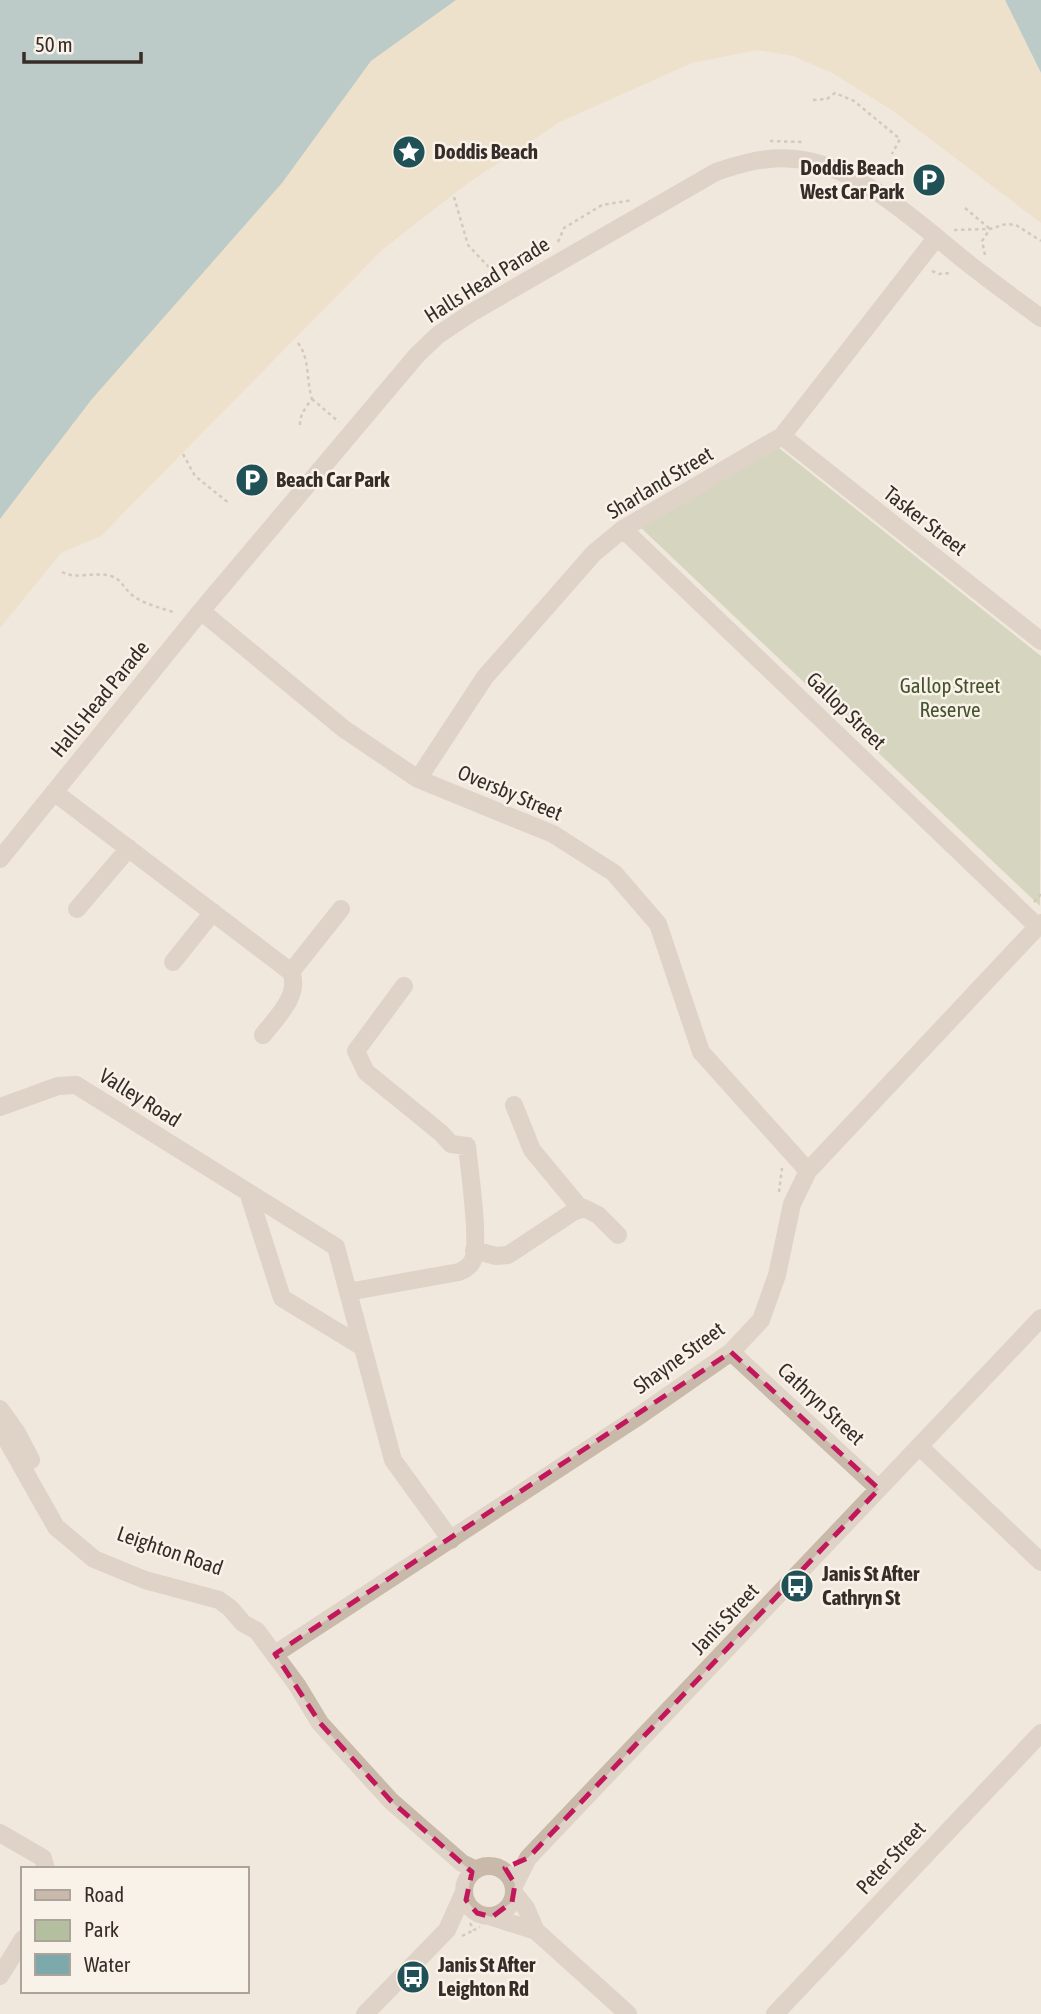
<svg xmlns="http://www.w3.org/2000/svg" width="1041" height="2014" viewBox="0 0 1041 2014" font-family="'Asap Condensed',sans-serif">
  <style>
    .green { fill: #b3bf9e }
    .sand { fill: #ebdab5 }
    .water { fill: #7da9ad }
    .lines { fill: none; stroke-linecap: round; stroke-linejoin: round }
    .path { stroke: #b4a394; stroke-width: 2.5; stroke-dasharray: 3.5 3.5; stroke-linecap: butt }
    .minor { stroke: #c9b9aa; stroke-width: 18 }
    .marked { fill: none; stroke: #c2185b; stroke-width: 5; stroke-dasharray: 14 9; stroke-linejoin: round }
    .labels { text-anchor: middle; stroke-width: 5; stroke-linejoin: round; paint-order: stroke }
    .poi-label { font-size: 21px; font-weight: bold; fill: #362d29; stroke: #f9f2e9; text-anchor: start }
    .street-label { font-size: 21px; fill: #362d29; stroke: #f9f2e9 }
    .park-label { font-size: 21px; fill: #44532e; stroke: #f9f2e9 }
  </style>
  <rect width="100%" height="100%" fill="#f1e8dd"/>
  <!-- green -->
  <path class="green" d="M779,448L1041,656L1040,906L639,526Z"/>
  <!-- sand -->
  <path class="sand" d="M456,0H1005L1041,73V223L893,111L832,73L793,56L757,50L692,63L560,122L468,183L383,249L101,536L61,553L0,628V519L92,399L282,183L371,61Z"/>
  <!-- water -->
  <path class="water" d="M0,0H456L371,61L282,183L92,399L0,519Z
    M1005,0H1041V73Z"/>
  <g class="lines">
    <!-- path -->
    <path class="path" d="M813,100L827,99L835,93L854,101L900,139L892,154
      M770,141L802,142
      M454,197L468,245L498,277
      M965,208L990,229
      M954,230L990,229L1006,224L1016,225L1041,241
      M558,242L564,228L602,205L633,200
      M985,255L982,241L990,229
      M932,271L939,274L952,273
      M487,284L498,277
      M298,343C310,359 306,379 312,399C305,408 299,416 300,427
      M312,399L339,422
      M183,454L195,476L230,504
      M62,572C76,580 95,571 111,576C121,579 123,587 131,594C142,604 162,608 176,613
      M1034,902L1041,894
      M779,1192L782,1168
      M470,1923L474,1930L480,1927
      M462,1936L474,1930"/>
    <!-- minor -->
    <path class="minor" d="M782,436L1041,641
      M623,529L1038,927
      M201,611L344,729L418,779L553,834L614,873L658,924L701,1052L808,1171
      M418,779L485,677L594,553L623,529L782,436L936,238
      M54,792L291,972C301,995 276,1018 263,1035
      M0,859L201,611L417,355L438,335L471,313L716,172C742,163 767,156 795,159C854,164 915,220 959,256C986,278 1014,298 1041,318
      M77,909L129,848
      M173,962L213,912
      M291,972L341,909
      M0,1107L58,1086L76,1085L336,1247L393,1460L451,1540
      M248,1192L282,1298L361,1346
      M573,1212L584,1208L598,1215L618,1235
      M474,1250L496,1256L508,1255L573,1212L576,1203L532,1150L514,1105
      M348,1292L459,1272C464,1270 469,1267 472,1262C481,1246 469,1168 467,1146L451,1144L441,1133L366,1072L356,1051L404,986
      M731,1352L879,1489
      M0,1409L17,1433L31,1460
      M0,1428L56,1527L94,1559L145,1580L219,1600L230,1608L243,1623L257,1631L297,1685L320,1723L391,1801L462,1863L476,1870
      M920,1447L1041,1562
      M275,1654L636,1418L731,1352L761,1320L777,1275L792,1204L808,1171L1041,923
      M0,1833L43,1858L46,1869
      M464 1891a25 25 0 1 1 50 0a25 25 0 1 1-50 0Z
      M515,1884L528,1858L1041,1318
      M515,1894L526,1908L536,1931
      M492,1917L536,1931L628,2014
      M0,1976L23,1939
      M365,2014L447,1930L464,1892
      M775,2014L1041,1733"/>
  </g>
  <!-- marked area -->
  <path d="M0 0H1041V2014H0ZM731,1352L879,1489L528,1858L505,1868L515,1884L512,1902L492,1917L477,1913L466,1900L472,1872L391,1801L320,1723L275,1654Z" fill="#f1e8dd" fill-opacity=".55" fill-rule="evenodd"/>
  <path class="marked" d="M731,1352L879,1489L528,1858L505,1868L515,1884L512,1902L492,1917L477,1913L466,1900L472,1872L391,1801L320,1723L275,1654Z"/>
  <!-- icons -->
  <defs>
    <symbol id="sight-disc" viewBox="-11 -11 22 22"><circle r="9.5" fill="#205156" stroke="#f9f2e9"/><path d="M0-6L1.8-2.2L6-1.7L2.9 1.2L3.7 5.4L0 3.3L-3.7 5.4L-2.9 1.2L-6-1.7L-1.8-2.2Z" fill="#fff"/></symbol>
    <symbol id="parking-disc" viewBox="-11 -11 22 22"><circle r="9.5" fill="#205156" stroke="#f9f2e9"/><path d="M-3.5-5.5H1a3.5 3.5 0 0 1 0 7H-1V5.5H-3.5ZM-1-3.4V-.6H.8a1.4 1.4 0 0 0 0-2.8Z" fill="#fff"/></symbol>
    <symbol id="bus-disc" viewBox="-11 -11 22 22"><circle r="9.5" fill="#205156" stroke="#f9f2e9"/><path d="M-5-6H5V4H4V6H2V4H-2V6H-4V4H-5ZM-3.5-4V0h7V-4ZM-3.5 1.2v1.5H-2V1.2ZM2 1.2v1.5H3.5V1.2Z" fill="#fff"/></symbol>
  </defs>
  <g fill-rule="evenodd">
    <use href="#sight-disc" x="390" y="133" width="38" height="38"/>
    <use href="#parking-disc" x="910" y="161" width="38" height="38"/>
    <use href="#parking-disc" x="233" y="461" width="38" height="38"/>
    <use href="#bus-disc" x="778" y="1567" width="38" height="38"/>
    <use href="#bus-disc" x="394" y="1958" width="38" height="38"/>
  </g>
  <g class="labels">
    <!-- poi labels -->
    <g class="poi-label">
      <text x="434" y="159">Doddis Beach</text>
      <text x="904" y="175" text-anchor="end">Doddis Beach<tspan x="904" dy="24">West Car Park</tspan></text>
      <text x="276" y="487">Beach Car Park</text>
      <text x="822" y="1581">Janis St After<tspan x="822" dy="24">Cathryn St</tspan></text>
      <text x="438" y="1972">Janis St After<tspan x="438" dy="24">Leighton Rd</tspan></text>
    </g>
    <!-- street labels -->
    <g class="street-label">
      <text transform="translate(487 280) rotate(-32)" y="7">Halls Head Parade</text>
      <text transform="translate(660 483) rotate(-31)" y="7">Sharland Street</text>
      <text transform="translate(925 521) rotate(38)" y="7">Tasker Street</text>
      <text transform="translate(100 699) rotate(-51)" y="7">Halls Head Parade</text>
      <text transform="translate(846 711) rotate(44)" y="7">Gallop Street</text>
      <text transform="translate(510 793) rotate(23)" y="7">Oversby Street</text>
      <text transform="translate(140 1098) rotate(32)" y="7">Valley Road</text>
      <text transform="translate(679 1358) rotate(-36)" y="7">Shayne Street</text>
      <text transform="translate(821 1404) rotate(43)" y="7">Cathryn Street</text>
      <text transform="translate(170 1551) rotate(19)" y="7">Leighton Road</text>
      <text transform="translate(725 1619) rotate(-47)" y="7">Janis Street</text>
      <text transform="translate(891 1858) rotate(-47)" y="7">Peter Street</text>
    </g>
    <!-- park labels -->
    <g class="park-label">
      <text x="950" y="693">Gallop Street<tspan x="950" dy="24">Reserve</tspan></text>
    </g>
  </g>
  <!-- legend -->
  <rect x="21" y="1867" width="228" height="126" fill="#f9f2e9" stroke="#aba39c" stroke-width="2"/>
  <rect x="35" y="1890" width="35" height="10" fill="#c9b9aa" stroke="#aba39c" stroke-width="2"/>
  <text x="84" y="1902" font-size="21" fill="#362d29">Road</text>
  <rect x="35" y="1920" width="35" height="21" fill="#b3bf9e" stroke="#aba39c" stroke-width="2"/>
  <text x="84" y="1937" font-size="21" fill="#362d29">Park</text>
  <rect x="35" y="1954" width="35" height="21" fill="#7da9ad" stroke="#aba39c" stroke-width="2"/>
  <text x="84" y="1972" font-size="21" fill="#362d29">Water</text>
  <!-- scale -->
  <path d="M24 52v10h117v-10" fill="none" stroke="#362d29" stroke-width="3.5"/>
  <text x="35" y="52" font-size="21" fill="#362d29" stroke="#f9f2e9" stroke-width="5" paint-order="stroke">50 m</text>
</svg>
